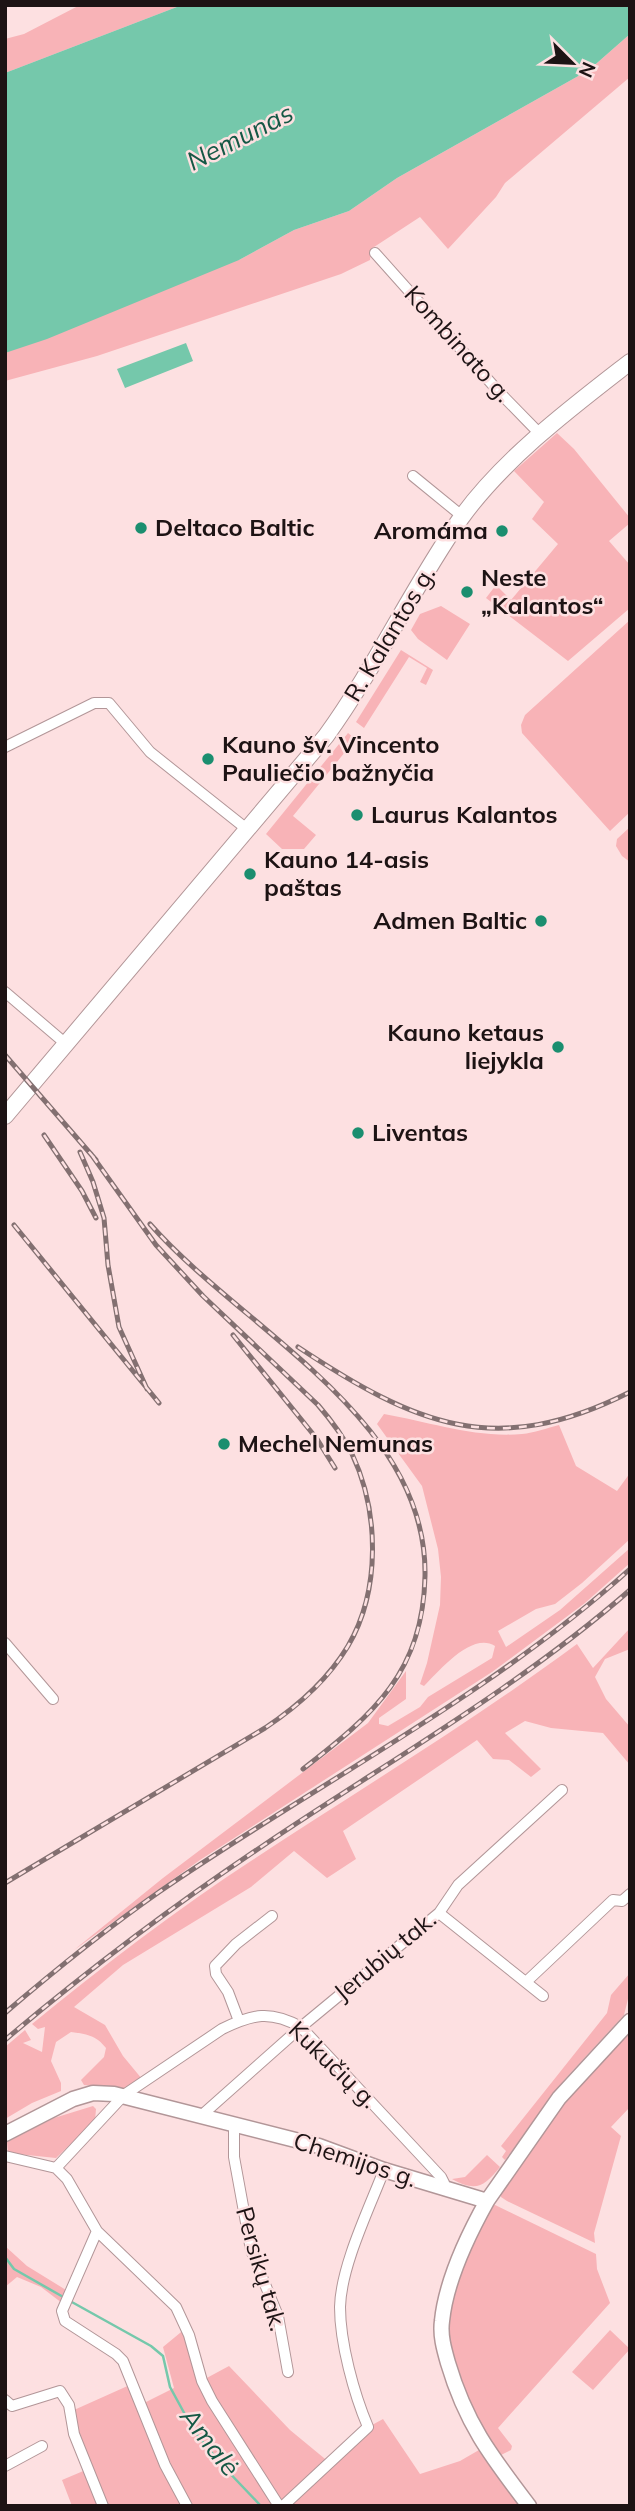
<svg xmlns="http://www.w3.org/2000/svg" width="635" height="2511" viewBox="0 0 635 2511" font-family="Mulish,sans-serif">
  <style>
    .green { fill: #f8b3b7 }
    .water { fill: #75c8ab }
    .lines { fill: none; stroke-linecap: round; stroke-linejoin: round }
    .stream { stroke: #75c8ab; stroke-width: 2.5 }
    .street-casing { stroke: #b29698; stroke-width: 12 }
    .secondary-casing { stroke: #b29698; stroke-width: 17 }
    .primary-casing { stroke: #b29698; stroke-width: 18 }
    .street { stroke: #fff; stroke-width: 10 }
    .secondary { stroke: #fff; stroke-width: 14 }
    .primary { stroke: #fff; stroke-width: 16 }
    .rail-casing { stroke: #837071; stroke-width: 5 }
    .rail { stroke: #fde0e1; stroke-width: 2.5; stroke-dasharray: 8; stroke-linecap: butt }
    .poi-dot { fill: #1b8e6f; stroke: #fde0e1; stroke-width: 2.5 }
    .labels { text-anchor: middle; stroke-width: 5; stroke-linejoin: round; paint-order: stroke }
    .street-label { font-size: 24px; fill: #1d1314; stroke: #fde0e1 }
    .poi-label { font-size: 24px; font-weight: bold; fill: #1d1314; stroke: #fde0e1; text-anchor: start }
    .water-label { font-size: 26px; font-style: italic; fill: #155845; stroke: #fde0e1 }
  </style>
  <rect width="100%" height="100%" fill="#fde0e1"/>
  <!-- green -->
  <path class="green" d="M80,5H182L5,73V39L24,34Z
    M630,34V77L505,183L496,197L448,249L420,217L371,249L370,260L341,274L97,356L5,381V198L239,260L294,230L349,211L397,178L589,70Z
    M557,433L574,449L630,518V523L609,541L630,565V608L568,661L486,598L496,585L511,600L558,544L532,519L544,502L514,471Z
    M441,606L470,624L447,660L418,639L411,630L420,614Z
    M630,620V812L610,831L522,733L521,725L525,715Z
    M401,650L433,670L426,685L420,682L427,668L409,657L364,728L356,722Z
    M348,733L372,753L354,741L293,816L316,835L304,849H282L266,834Z
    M630,827V862L622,856L616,846L617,839Z
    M384,1414C430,1422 474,1438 522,1434C534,1433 547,1428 559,1425L576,1466L617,1491L630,1473V1539L582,1583L555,1604L536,1609L498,1631L506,1647L560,1610L630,1548V1563L585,1603L492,1672L200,1860L74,1950L163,1878L368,1723L406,1671V1699L379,1718V1724L388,1726L420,1707L428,1697L492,1658L495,1646C472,1631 439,1671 424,1686L420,1684L427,1663L440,1605L441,1577L438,1549L422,1486L377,1424Z
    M630,1628V1649L605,1659L595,1677L606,1699L630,1727V1765L603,1733L551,1728L525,1721L505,1733L541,1769L531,1777L509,1760L493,1759L477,1740L343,1831L356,1859L327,1878L294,1851L251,1887L123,1965L74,2007L105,2025L123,2056L142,2079L127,2090L84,2085L81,2080L104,2057L106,2048C96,2035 86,2034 71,2032L56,2042L51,2061L61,2083V2091L32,2103L5,2119V2047L25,2030L31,2040L23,2043L42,2052L45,2027L38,2029L32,2024C103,1966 177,1909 254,1859C362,1788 473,1721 577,1644L593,1668Z
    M630,1973V1991L624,2015L565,2079L505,2160L502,2157L506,2151L501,2146L607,2013L611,1995Z
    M627,2035H630V2107L611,2127L621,2136L594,2233L595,2243L507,2201L501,2197V2191L562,2106L596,2066Z
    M93,2106L96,2109L95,2121L56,2158L8,2153L7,2142L54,2118Z
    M487,2155L500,2167C484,2187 476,2192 452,2179L465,2177Z
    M493,2204L596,2254L597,2269L610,2303L498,2428L512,2446L511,2450L499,2456C491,2442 480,2429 473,2415C463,2396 447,2346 448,2326C451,2284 474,2241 493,2204Z
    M5,2246L27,2266L66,2290L62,2303L41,2287L17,2277L5,2287Z
    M186,2328L203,2380L229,2366L290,2430L330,2463L372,2425L383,2419L420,2474L460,2461L479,2450L521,2506H72L62,2480L88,2469L74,2434V2410L132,2384L140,2405L174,2388L163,2347Z
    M610,2330L630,2349L593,2390L572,2372Z"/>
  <!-- water -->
  <path class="water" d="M182,5H630V34L589,70L397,178L349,211L294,230L239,260L47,339L5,353V73Z
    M186,343L193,361L125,388L117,369Z"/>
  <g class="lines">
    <!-- stream -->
    <path class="stream" d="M5,2257L14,2269L65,2298
      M70,2301L151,2346L163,2356L170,2387L194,2431L221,2464L261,2506"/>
    <defs>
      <path id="street" d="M375,253L499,392L541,435
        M413,476L462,516
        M5,747L94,703H109L150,752L248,830
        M5,992L66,1044
        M5,1643L53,1699
        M439,1913L543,1996
        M526,1982L613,1900L622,1901L630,1894
        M239,2021L228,1992L216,1974L215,1966L236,1944L272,1916
        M202,2115L301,2027L439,1913L458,1885L562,1790
        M234,2124V2157L251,2250L278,2316L288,2372
        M5,2156L56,2168L67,2179L97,2231L176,2307L189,2335L202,2381L212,2401L279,2506
        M56,2168L124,2095L222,2029C253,2014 270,2010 301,2027L441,2177L444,2183L442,2188
        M97,2231L62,2311L65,2321L116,2354L123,2361L165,2465L187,2506
        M5,2400L12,2406L60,2391L69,2405L74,2434L103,2506
        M5,2466L42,2446
        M283,2506L368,2427C354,2394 340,2343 340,2307C341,2266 369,2209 384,2170"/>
      <path id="secondary" d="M5,2134L73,2099L93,2093L114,2094L319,2146L384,2170L487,2201L559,2098L630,2021
        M487,2201C468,2235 446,2281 442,2321C440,2335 444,2349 448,2363C466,2424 491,2456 529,2506"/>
      <path id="primary" d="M5,1116L326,736C376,667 412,588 461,518C504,458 572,407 630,362"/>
    </defs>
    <!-- street casing -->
    <use href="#street" class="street-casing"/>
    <!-- secondary casing -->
    <use href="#secondary" class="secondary-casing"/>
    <!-- primary casing -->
    <use href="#primary" class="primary-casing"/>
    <!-- street -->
    <use href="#street" class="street"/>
    <!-- secondary -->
    <use href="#secondary" class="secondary"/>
    <!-- primary -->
    <use href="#primary" class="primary"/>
    <defs>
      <path id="rail" d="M5,1055L96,1160
        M44,1135L82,1191L96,1218
        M80,1152L93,1182L104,1218L108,1265L119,1327L147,1389
        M150,1224C242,1329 428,1418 425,1576C423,1672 374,1714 303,1769
        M14,1225L159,1403
        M233,1335L317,1439L335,1468
        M298,1347C416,1425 495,1460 630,1392
        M5,1883L265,1728C298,1706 327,1681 348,1646C381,1590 379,1511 352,1454C343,1436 331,1420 318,1405L203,1296L156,1245L91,1154
        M5,2013C54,1971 106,1929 159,1892C316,1784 488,1697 630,1569
        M5,2040C88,1970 174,1905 264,1845C387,1762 518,1688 630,1590"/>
    </defs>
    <!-- rail casing -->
    <use href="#rail" class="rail-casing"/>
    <!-- rail -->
    <use href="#rail" class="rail"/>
  </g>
  <!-- markers -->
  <g class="poi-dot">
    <circle cx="141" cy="528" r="7"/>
    <circle cx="502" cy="531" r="7"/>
    <circle cx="467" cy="592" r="7"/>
    <circle cx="208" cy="759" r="7"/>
    <circle cx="357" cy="815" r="7"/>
    <circle cx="250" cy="874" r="7"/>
    <circle cx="541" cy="921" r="7"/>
    <circle cx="558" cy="1047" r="7"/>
    <circle cx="358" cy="1133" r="7"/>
    <circle cx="224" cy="1444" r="7"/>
  </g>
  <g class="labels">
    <!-- street labels -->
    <g class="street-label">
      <text transform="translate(458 344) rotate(48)" y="8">Kombinato g.</text>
      <text transform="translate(390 634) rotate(-59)" y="8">R. Kalantos g.</text>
      <text transform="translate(385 1956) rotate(-40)" y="8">Jerubių tak.</text>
      <text transform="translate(333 2065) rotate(44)" y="8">Kukučių g.</text>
      <text transform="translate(355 2160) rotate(18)" y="8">Chemijos g.</text>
      <text transform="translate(261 2269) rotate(74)" y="8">Persikų tak.</text>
    </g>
    <!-- poi labels -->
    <g class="poi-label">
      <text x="155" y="536">Deltaco Baltic</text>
      <text x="488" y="539" text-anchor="end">Aromáma</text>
      <text x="481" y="586">Neste<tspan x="481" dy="28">„Kalantos“</tspan></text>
      <text x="222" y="753">Kauno šv. Vincento<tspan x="222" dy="28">Pauliečio bažnyčia</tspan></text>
      <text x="371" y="823">Laurus Kalantos</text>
      <text x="264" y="868">Kauno 14-asis<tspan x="264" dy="28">paštas</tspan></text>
      <text x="527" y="929" text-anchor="end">Admen Baltic</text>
      <text x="544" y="1041" text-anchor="end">Kauno ketaus<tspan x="544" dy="28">liejykla</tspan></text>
      <text x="372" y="1141">Liventas</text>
      <text x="238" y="1452">Mechel Nemunas</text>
    </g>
    <!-- water labels -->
    <g class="water-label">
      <text transform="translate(240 137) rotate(-27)" y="9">Nemunas</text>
      <text transform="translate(210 2442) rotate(52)" y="9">Amalė</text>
    </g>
  </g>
  <!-- border -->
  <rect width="635" height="2511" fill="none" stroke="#1d1314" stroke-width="14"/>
  <!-- north arrow -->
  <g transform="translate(572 63) rotate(114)" stroke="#fde0e1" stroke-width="5" paint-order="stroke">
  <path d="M0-5L12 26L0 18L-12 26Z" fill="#1d1314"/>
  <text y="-10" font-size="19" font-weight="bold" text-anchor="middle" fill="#1d1314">N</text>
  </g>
</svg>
